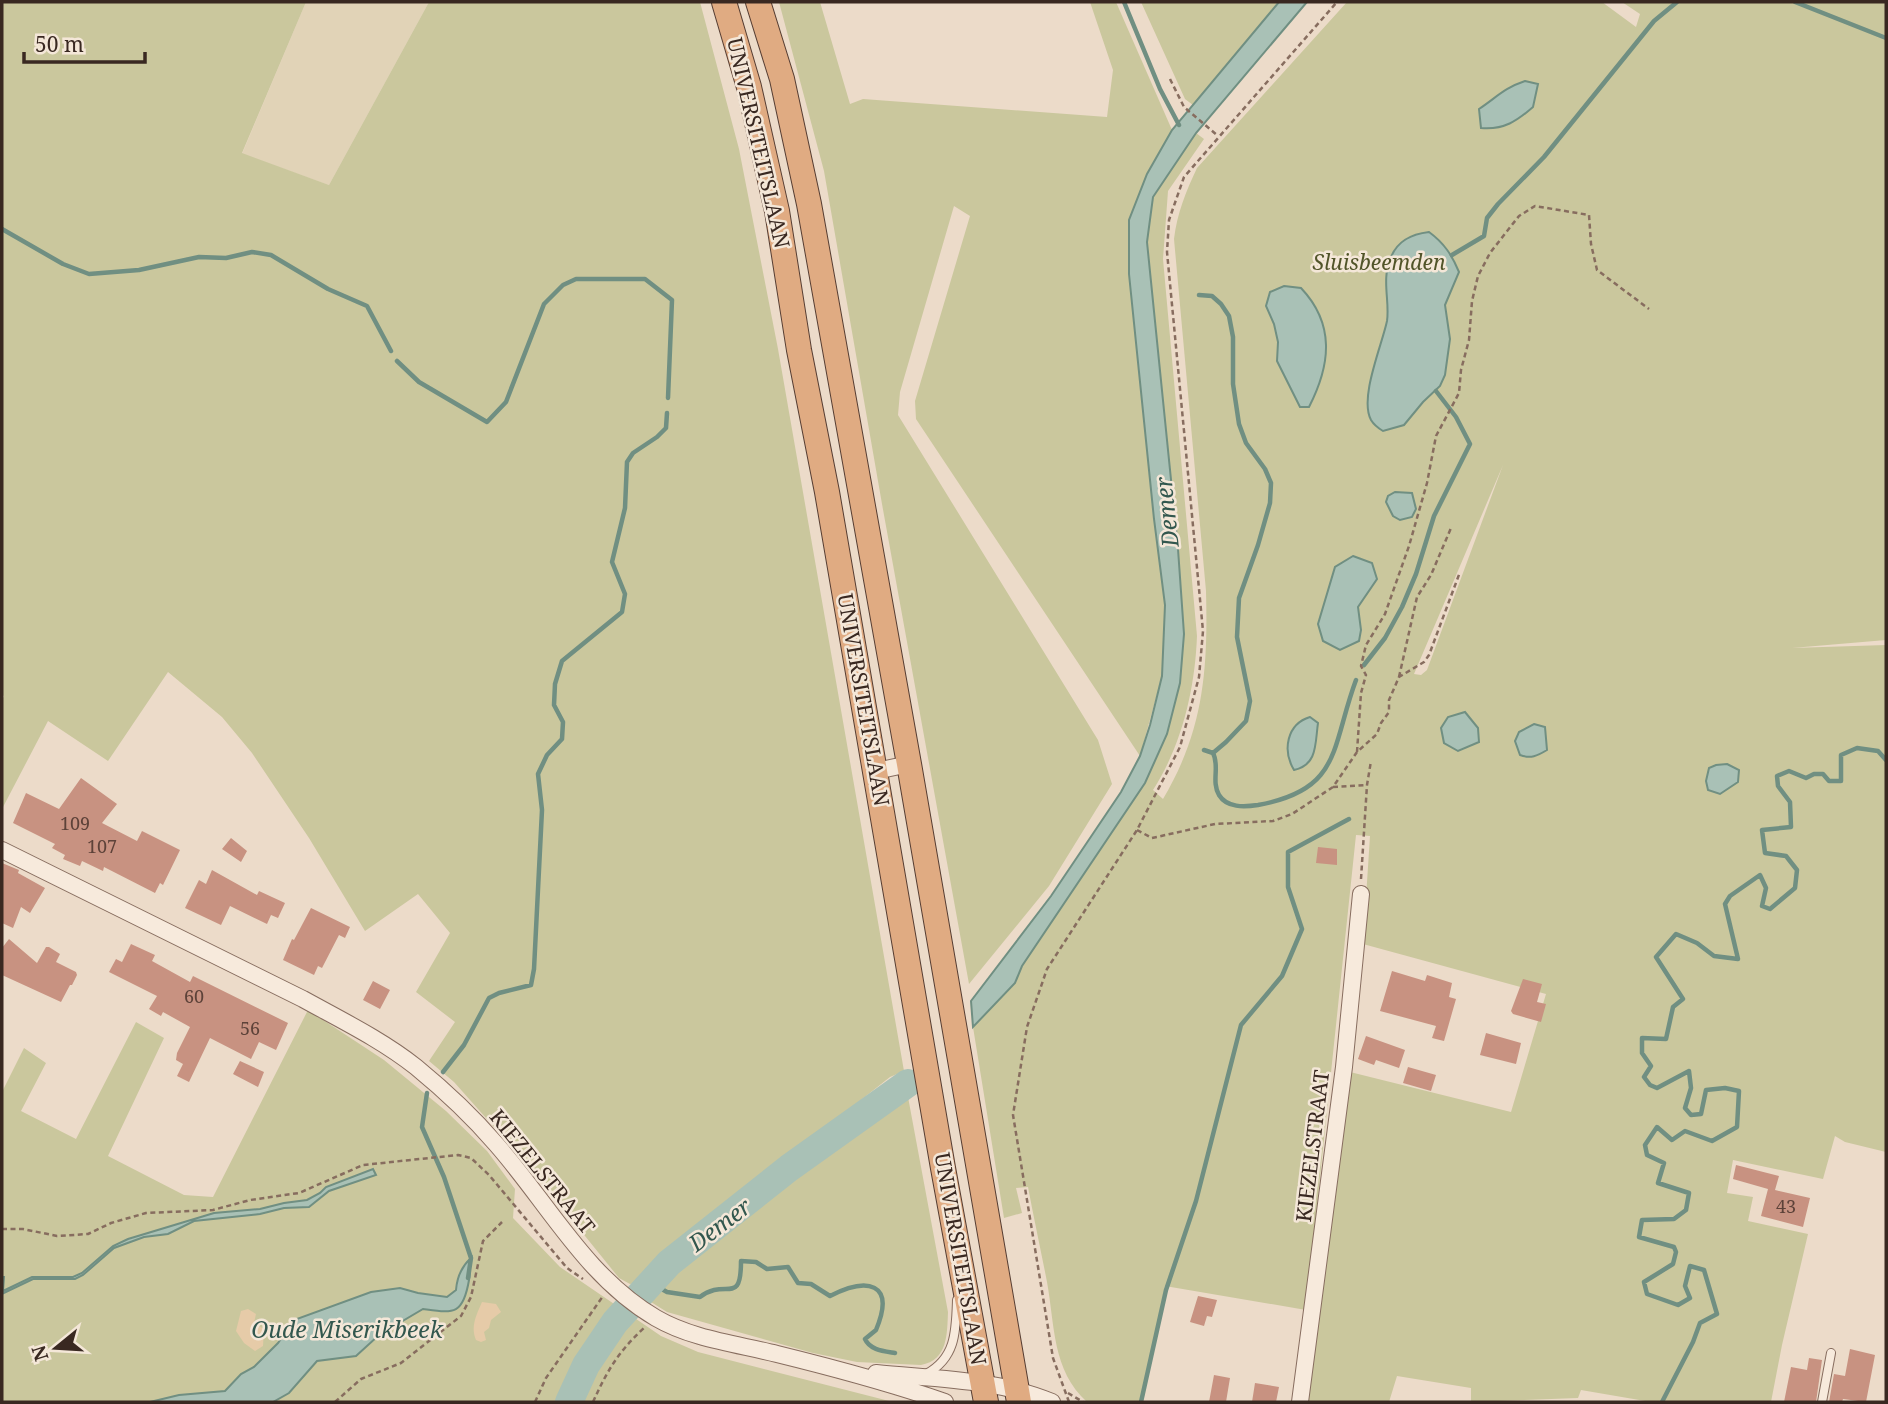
<svg xmlns="http://www.w3.org/2000/svg" width="1888" height="1404" viewBox="0 0 1888 1404" font-family="'Noto Serif',serif">
  <style>
    .farmland { fill: #e1d3b7 }
    .green { fill: #cac79d; fill-rule: evenodd }
    .sand { fill: #e6cba8 }
    .water { fill: #a9c1b6; stroke: #708f82; stroke-width: 2 }
    .lines { fill: none; stroke-linecap: round; stroke-linejoin: round }
    .stream { stroke: #708f82; stroke-width: 4.5 }
    .river { stroke: #a9c1b6; stroke-width: 28 }
    .building { fill: #c89281 }
    .service-casing { stroke: #876d5f; stroke-width: 10 }
    .minor-casing { stroke: #876d5f; stroke-width: 18 }
    .trunk-casing { stroke: #563d32; stroke-width: 26 }
    .path { stroke: #876d5f; stroke-width: 2.5; stroke-dasharray: 5 3.5; stroke-linecap: butt }
    .service { stroke: #f7eadc; stroke-width: 8 }
    .minor { stroke: #f7eadc; stroke-width: 16 }
    .trunk { stroke: #e0ab82; stroke-width: 24 }
    .labels { text-anchor: middle; stroke-width: 5; stroke-linejoin: round; paint-order: stroke }
    .number-label { font-size: 18px; fill: #5d4239 }
    .street-label { font-size: 21px; fill: #392821; stroke: #f4e7d8 }
    .park-label { font-size: 21px; font-style: italic; fill: #515429; stroke: #f4e7d8 }
    .water-label { font-size: 23px; font-style: italic; fill: #32574e; stroke: #f4e7d8 }
  </style>
  <rect width="100%" height="100%" fill="#ecdbc9"/>
  <!-- farmland -->
  <path class="farmland" d="M306,2H429L329,185L242,154Z"/>
  <!-- green -->
  <path class="green" d="M2,2H306L242,153L329,185L429,2H700L739,149L778,349L904,1071L890,1077L695,1231L652,1267L637,1283L630,1284L619,1278L526,1163L454,1082L429,1061L455,1022L416,992L450,933L418,894L365,931L309,838L252,753L222,717L168,672L108,761L48,721L2,809V700L4,696L2,695Z
    M779,2H820L850,104L863,99L1107,117L1113,70L1090,2H1116L1172,130L1147,174L1129,220V274L1154,519L1165,605L1162,676L1140,756L916,419L915,401L970,216L954,206L900,392L898,415L1098,740L1112,784L1049,886L969,984L882,504L824,171Z
    M1141,2H1279L1193,105L1185,99Z
    M1347,2H1602L1636,27L1640,14L1622,2H1886V640L1792,648L1886,645V1152L1845,1142L1835,1136L1823,1179L1733,1160L1727,1193L1753,1197L1748,1221L1808,1234L1782,1345L1771,1402H1651L1581,1390L1578,1398L1471,1402V1388L1397,1376L1389,1402H1307L1350,1072L1511,1112L1546,994L1363,944L1370,836L1356,835L1306,1310L1165,1286L1143,1402H1087C1052,1370 1055,1326 1047,1282C1041,1251 1034,1219 1028,1187L1016,1188L1022,1213L1004,1218L973,1027L1015,983L1022,966L1060,908L1167,734L1178,549L1147,242L1153,197L1196,133L1204,139L1168,191L1163,259L1197,636C1195,689 1182,745 1153,790L1163,799C1204,730 1208,669 1206,591L1174,239C1177,214 1186,191 1197,168ZM1503,465L1427,670L1421,675L1414,674Z
    M308,1010L384,1060L446,1111L487,1151L515,1189L513,1218L560,1267L661,1336L698,1352L893,1402H2V1092L24,1048L46,1063L21,1111L76,1139L136,1022L164,1038L108,1156L184,1195L213,1197Z
    M908,1097L948,1312C947,1334 948,1360 921,1365L857,1362L813,1353L667,1312L651,1302L661,1282L671,1271Z"/>
  <!-- sand -->
  <path class="sand" d="M482,1302L496,1304L501,1312L491,1320L489,1328L484,1332L486,1340L481,1342L476,1340C470,1326 477,1314 482,1302Z
    M248,1309L256,1314L254,1323L264,1329L263,1346L255,1351L244,1343L236,1331L241,1311Z"/>
  <!-- water -->
  <path class="water" d="M1279,2H1307L1196,133L1153,197L1147,242L1178,549L1184,634L1180,683L1167,734L1145,783L1022,966L1015,983L973,1027L971,1001L1051,896L1121,792L1140,756L1150,725L1162,676L1165,605L1154,519L1129,274V220L1147,174L1172,130Z
    M1525,81L1538,84L1533,107C1517,121 1504,130 1481,128L1479,109C1497,97 1504,88 1525,81Z
    M1429,232C1444,243 1452,255 1459,272L1445,305L1450,339L1445,375L1440,386L1423,402L1404,425L1383,431C1378,428 1374,425 1371,420C1359,398 1382,345 1387,321C1390,301 1381,279 1391,257C1398,240 1412,234 1429,232Z
    M1284,286L1301,288C1335,324 1331,364 1309,407H1300L1277,361L1278,342L1274,324L1266,306L1270,292Z
    M1395,492L1412,493L1416,509L1412,517L1400,520L1393,516L1386,502L1388,496Z
    M1353,556L1372,563L1377,579L1358,607L1361,630L1359,641L1340,650L1323,641L1318,624L1335,567Z
    M1465,712L1478,728L1479,742L1458,751L1444,743L1441,728L1448,717Z
    M1310,717L1318,723C1315,743 1318,765 1294,770C1282,750 1287,724 1310,717Z
    M1534,724L1545,727L1547,750C1537,756 1531,759 1520,755L1515,741L1519,732Z
    M1727,764L1739,770L1738,782L1720,794L1708,790L1706,781L1709,768L1716,765Z
    M373,1169L376,1175L329,1191L309,1207L284,1208L260,1214L194,1221L168,1234L144,1237L114,1248L83,1275L75,1279H33L2,1294V1277H4L3,1291L32,1277H73L82,1273L113,1246L128,1239L214,1213L260,1209L284,1203L307,1200L320,1193L326,1187Z
    M471,1258C468,1267 471,1271 469,1280C463,1316 453,1313 423,1309L379,1335L356,1356L317,1361L289,1393L273,1402H150L179,1395L225,1391L241,1374L254,1367L278,1343L294,1320L371,1292L400,1288L418,1293L447,1297L456,1290C457,1277 461,1267 471,1258Z
    M620,1311L629,1317L595,1363L578,1402H557C574,1368 595,1339 620,1311Z"/>
  <g class="lines">
    <!-- stream -->
    <path class="stream" d="M1124,2L1160,89L1179,125
      M1795,2L1886,38
      M2,229L63,264L89,274L139,270L199,257L226,258L252,252L271,255L328,289L367,306L391,351
      M1452,255L1484,236L1487,218L1498,204L1544,157L1654,21L1677,2
      M1199,295L1212,296L1221,304L1229,316L1233,337V384L1239,424L1246,443L1265,469L1271,483L1270,503L1258,545L1239,598L1237,637L1250,701L1246,721L1226,742L1213,753
      M397,361L419,382L487,422L506,402L544,304L563,285L576,279H645L672,300L668,398
      M1364,665L1385,638L1402,607L1416,574L1434,516L1470,444L1456,417L1436,391
      M1204,750L1213,753C1220,766 1211,781 1219,795C1227,808 1244,807 1258,805C1342,790 1331,747 1356,680
      M443,1072L464,1045L489,998L499,993L531,985L534,969L542,810L538,774L547,755L562,739L563,722L554,705L555,684L562,661L622,612L625,594L612,562L625,508L627,462L633,453L657,437L666,428L667,413
      M427,1093L422,1127L444,1177L471,1258L468,1278
      M651,1283L667,1292L700,1297C726,1277 741,1307 741,1261L756,1262L767,1269L788,1267L798,1283L811,1284L830,1296C867,1277 896,1282 876,1330L865,1339C870,1350 883,1351 895,1353
      M1141,1402L1166,1290L1196,1201L1241,1025L1282,976L1302,929L1288,887V852L1349,819
      M1662,1402L1693,1342L1700,1323L1717,1314L1704,1270L1690,1266L1685,1286L1690,1298L1678,1305L1647,1294L1644,1282L1673,1264L1676,1252L1674,1247L1639,1237L1642,1220L1674,1219L1686,1210L1689,1193L1658,1183L1664,1163L1647,1155L1645,1145L1657,1127L1672,1140L1685,1131L1712,1141L1737,1127L1739,1091L1725,1088L1706,1090L1701,1114L1691,1115L1685,1108L1691,1088L1689,1071L1657,1088L1650,1085L1644,1077L1651,1066L1642,1053V1038L1666,1039L1673,1007L1683,999L1656,957L1676,934L1697,943L1714,956L1738,959L1725,904L1730,896L1760,875L1766,888L1762,906L1770,909L1795,888L1797,870L1786,856L1765,853L1762,830L1791,827L1790,802L1778,786L1777,776L1789,771L1806,778L1814,774H1823L1829,781H1841V755L1857,748L1878,751L1886,760"/>
    <!-- river -->
    <path class="river" d="M569,1402L586,1365L615,1322L669,1263L789,1168L908,1083"/>
  </g>
  <!-- building -->
  <path class="building" d="M81,778L117,804L102,823L137,841L142,831L180,850L163,885L160,883L155,893L104,867L103,871L82,861L80,866L63,859L65,855L52,848L55,844L13,823L26,793L59,809Z
    M231,838L247,851L241,862L222,849Z
    M1318,847L1337,849V865L1316,863Z
    M2,863L19,870L18,873L45,888L30,913L21,907L13,928L2,923Z
    M212,870L257,895L259,891L285,903L278,918L271,915L267,924L230,906L221,925L185,908L199,880L206,884Z
    M311,908L350,927L345,938L339,935L322,968L318,966L314,975L283,960L292,939L294,940Z
    M9,939L37,963L46,947H49L60,954L56,962L76,972L77,975L72,985H70L61,1002L2,975V948Z
    M131,944L155,955L152,961L190,982L193,976L288,1023L276,1050L259,1042L251,1059L210,1038L189,1082L177,1076L183,1064L176,1060L177,1053L190,1027L163,1012L161,1016L149,1009L157,996L109,972L116,959L122,962Z
    M1392,971L1425,981L1427,975L1452,983L1449,997L1456,999L1444,1041L1432,1038L1436,1026L1380,1011Z
    M1523,979L1542,984L1537,1002L1546,1004L1541,1022L1513,1014L1511,1011Z
    M373,981L390,990L380,1009L363,1000Z
    M1486,1033L1521,1043L1516,1064L1480,1055Z
    M1366,1036L1405,1050L1399,1068L1376,1060L1374,1065L1358,1059Z
    M240,1061L264,1072L258,1087L233,1074Z
    M1408,1067L1436,1075L1431,1091L1403,1083Z
    M1736,1165L1779,1176L1775,1190L1810,1198L1803,1227L1761,1216L1768,1189L1733,1179Z
    M1198,1296L1217,1300L1212,1317L1207,1316L1204,1326L1190,1322Z
    M1850,1349L1875,1355L1866,1402L1843,1399L1842,1402H1829L1834,1374L1845,1376Z
    M1809,1358L1822,1360L1816,1402H1784L1791,1367L1807,1370Z
    M1214,1375L1230,1378L1226,1402H1209Z
    M1255,1383L1279,1387L1276,1402H1252Z"/>
  <g class="lines">
    <defs>
      <path id="service" d="M926,1374C956,1358 956,1331 957,1300
        M1822,1402L1831,1353"/>
      <path id="minor" d="M876,771L909,764
        M2,850L303,999C341,1020 382,1040 416,1067C444,1090 472,1116 496,1144C548,1203 586,1277 656,1318C692,1339 737,1344 777,1354C834,1368 890,1383 945,1402
        M876,1373C935,1379 997,1379 1052,1402
        M1300,1402L1344,1067L1361,894"/>
      <path id="trunk" d="M724,2L749,87L777,211L799,350L827,492L943,1168L986,1402
        M758,2L782,79L809,204L909,764L1019,1402"/>
    </defs>
    <!-- service casing -->
    <use href="#service" class="service-casing"/>
    <!-- minor casing -->
    <use href="#minor" class="minor-casing"/>
    <!-- trunk casing -->
    <use href="#trunk" class="trunk-casing"/>
    <!-- path -->
    <path class="path" d="M1170,79L1184,107L1218,136
      M1399,677L1417,597L1431,575L1451,528
      M1357,752L1361,693L1366,675L1361,666L1366,645L1385,614L1409,546L1427,483L1436,436L1459,393L1461,370L1469,340L1472,301L1478,276L1490,253L1504,235L1519,216L1535,206L1589,215L1591,244L1597,270L1649,309
      M1333,787L1367,785
      M1137,830L1152,838L1215,824L1273,821L1292,814L1333,787L1357,752L1377,734L1381,723L1389,712V700L1399,677L1424,662L1429,655L1460,572
      M1361,879L1367,785L1371,761
      M2,1229H23L57,1236L88,1234L111,1223L146,1213L213,1210L250,1200L299,1193L363,1165L458,1155L471,1158L489,1175L567,1268L583,1279
      M1068,1393L1083,1402
      M335,1402L361,1379L401,1363L461,1316L471,1297L483,1241L502,1222
      M535,1402L546,1378L603,1296
      M593,1402C607,1371 618,1352 644,1328
      M1069,1402L1053,1358L1013,1115L1027,1027L1047,969L1137,830L1180,747L1199,677L1203,631L1167,252L1169,220L1184,177L1337,2"/>
    <!-- service -->
    <use href="#service" class="service"/>
    <!-- minor -->
    <use href="#minor" class="minor"/>
    <!-- trunk -->
    <use href="#trunk" class="trunk"/>
  </g>
  <g class="labels">
    <!-- number labels -->
    <g class="number-label">
      <text x="75" y="830">109</text>
      <text x="102" y="853">107</text>
      <text x="194" y="1003">60</text>
      <text x="250" y="1035">56</text>
      <text x="1786" y="1213">43</text>
    </g>
    <!-- street labels -->
    <g class="street-label">
      <text transform="translate(758 143) rotate(77)" y="7">UNIVERSITEITSLAAN</text>
      <text transform="translate(863 700) rotate(80)" y="7">UNIVERSITEITSLAAN</text>
      <text transform="translate(1313 1146) rotate(-83)" y="7">KIEZELSTRAAT</text>
      <text transform="translate(542 1172) rotate(51)" y="7">KIEZELSTRAAT</text>
      <text transform="translate(960 1259) rotate(80)" y="7">UNIVERSITEITSLAAN</text>
    </g>
    <!-- park labels -->
    <g class="park-label">
      <text x="1379" y="270">Sluisbeemden</text>
    </g>
    <!-- water labels -->
    <g class="water-label">
      <text transform="translate(1167 512) rotate(-96)" y="8">Demer</text>
      <text transform="translate(720 1225) rotate(-37)" y="8">Demer</text>
      <text x="347" y="1338">Oude Miserikbeek</text>
    </g>
  </g>
  <!-- border -->
  <rect width="1888" height="1404" fill="none" stroke="#392821" stroke-width="7"/>
  <!-- north arrow -->
  <g transform="translate(56 1348) rotate(252)" stroke="#f4e7d8" stroke-width="5" paint-order="stroke">
  <path d="M0-5L12 26L0 18L-12 26Z" fill="#392821"/>
  <text y="-10" font-size="19" font-weight="bold" text-anchor="middle" fill="#392821">N</text>
  </g>
  <!-- scale -->
  <path d="M24 52v10h121v-10" fill="none" stroke="#392821" stroke-width="3.5"/>
  <text x="35" y="52" font-size="21" fill="#392821" stroke="#f4e7d8" stroke-width="5" paint-order="stroke">50 m</text>
</svg>
